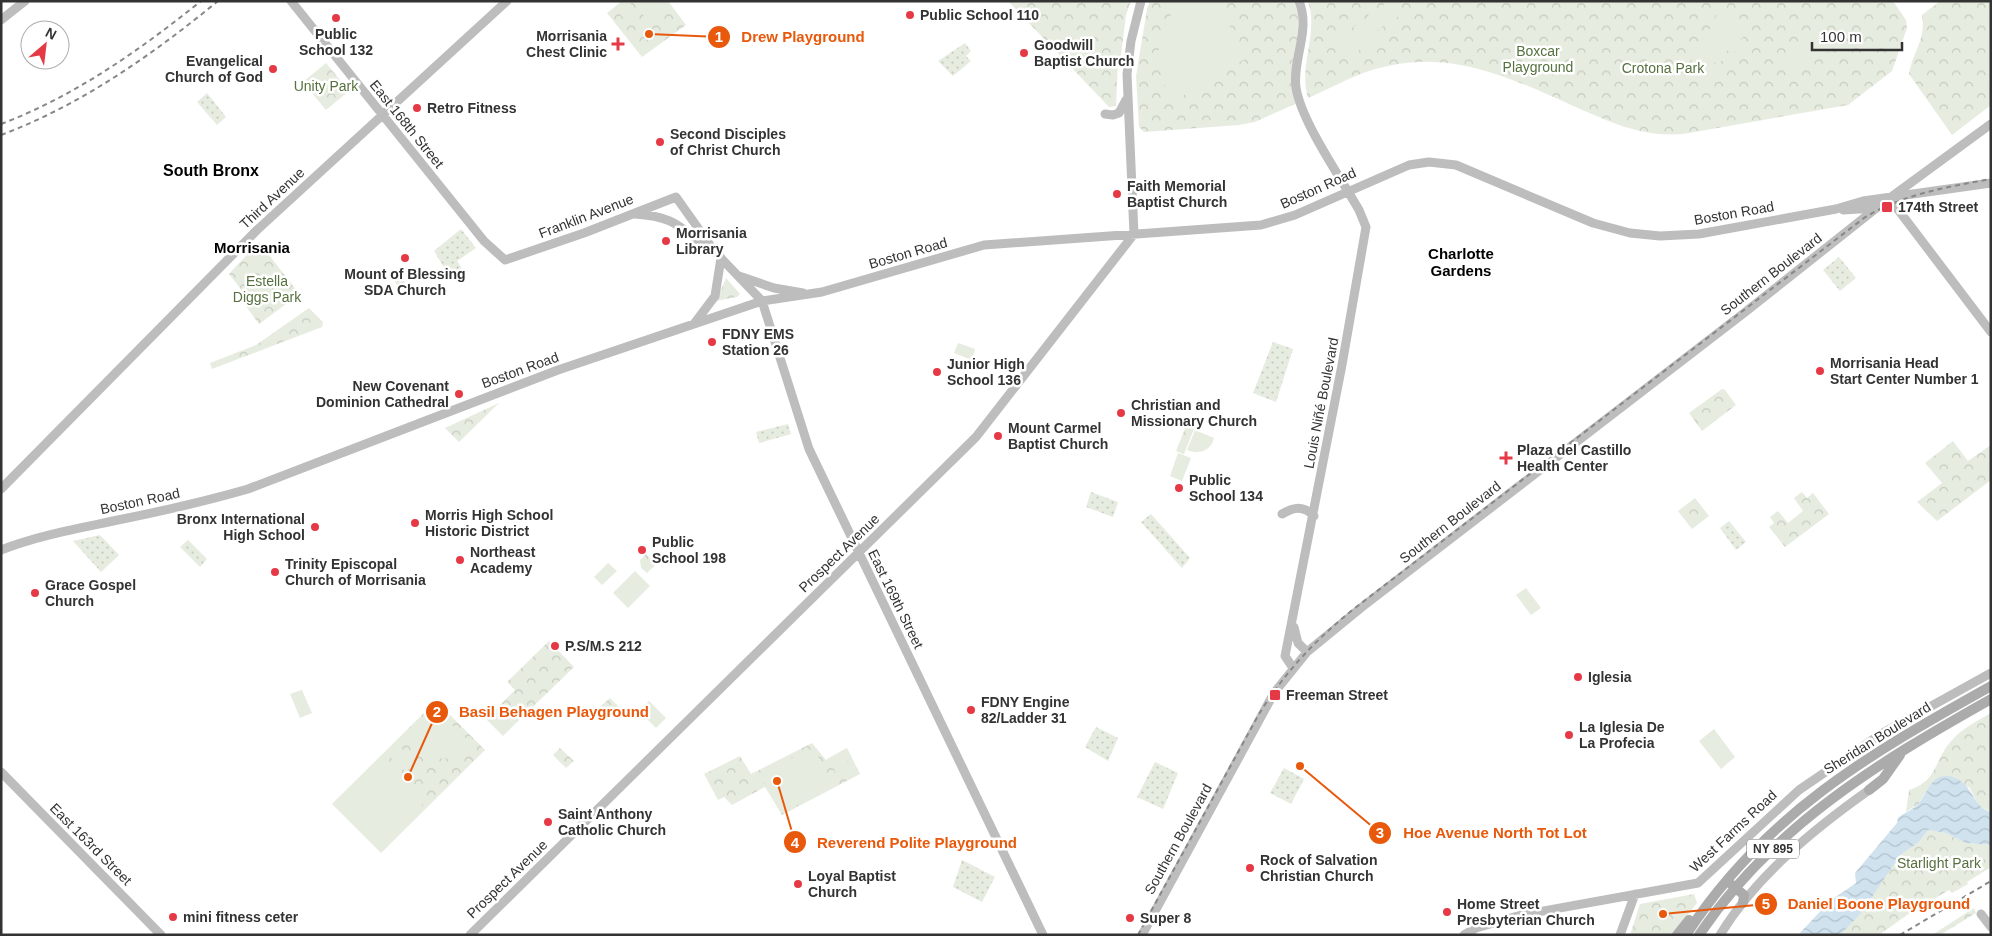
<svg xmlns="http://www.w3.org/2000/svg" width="1992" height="936" viewBox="0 0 1992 936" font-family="Arial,sans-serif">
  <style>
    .grass { fill: url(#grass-dots) }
    .park { fill: url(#park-crowns) }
    .pitch { fill: #e6ecdf }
    .water { fill: url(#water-waves) }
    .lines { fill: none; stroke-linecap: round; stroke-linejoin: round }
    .secondary { stroke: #bdbdbd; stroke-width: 9 }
    .primary { stroke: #ababab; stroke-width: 10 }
    .rail { stroke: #888; stroke-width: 2; stroke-dasharray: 5 4; stroke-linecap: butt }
    .poi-dot { fill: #e63946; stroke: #fff; stroke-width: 2 }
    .labels { text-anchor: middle; stroke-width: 5; stroke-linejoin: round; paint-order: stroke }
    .shield { fill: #fff; stroke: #707070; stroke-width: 1 }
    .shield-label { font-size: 12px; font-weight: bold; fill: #333 }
    .poi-label { font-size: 14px; font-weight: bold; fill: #333; stroke: #fff; text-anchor: start }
    .park-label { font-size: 14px; fill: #56703f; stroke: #fff }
    .street-label { font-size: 14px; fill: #333; stroke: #fff }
    .neighbourhood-label { font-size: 15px; font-weight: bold; fill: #000; stroke: #fff }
    .quarter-label { font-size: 16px; font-weight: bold; fill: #000; stroke: #fff }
    .leader { fill: none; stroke: #e8590c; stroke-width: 2 }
    .callout-dot { fill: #e8590c; stroke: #fff; stroke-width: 2 }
    .mark-label { font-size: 15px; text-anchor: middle; font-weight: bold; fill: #fff }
    .callout-label { font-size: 15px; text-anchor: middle; font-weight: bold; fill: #e8590c; stroke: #fff; stroke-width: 5; stroke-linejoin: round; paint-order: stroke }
  </style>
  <defs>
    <pattern id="grass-dots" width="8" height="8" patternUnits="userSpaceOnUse" patternTransform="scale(1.25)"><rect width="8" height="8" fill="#e6ecdf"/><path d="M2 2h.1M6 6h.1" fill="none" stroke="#c6cbc0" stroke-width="1.8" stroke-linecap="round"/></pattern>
    <pattern id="park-crowns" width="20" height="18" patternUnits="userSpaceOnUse" patternTransform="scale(1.25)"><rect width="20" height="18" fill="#e6ecdf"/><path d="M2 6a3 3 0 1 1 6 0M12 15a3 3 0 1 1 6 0" fill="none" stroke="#c6cbc0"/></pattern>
    <pattern id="water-waves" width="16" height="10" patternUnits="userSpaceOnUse" patternTransform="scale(1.25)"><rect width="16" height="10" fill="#cfe2ee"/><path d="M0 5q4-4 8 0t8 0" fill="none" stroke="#b2c2cd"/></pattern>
  </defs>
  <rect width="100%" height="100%" fill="#fff"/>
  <!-- grass -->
  <path class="grass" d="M965,43L971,51L966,56L971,61L953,76L938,61Z
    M207,93L226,117L217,125L197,102Z
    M461,229L476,248L457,261L464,272L450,277L434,251Z
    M1839,257L1856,278L1840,291L1823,270Z
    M401,273L409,293L401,296L393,276Z
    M1273,342L1293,349L1276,402L1253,393Z
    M788,424L791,434L759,443L756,432Z
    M1091,492L1118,502L1113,517L1086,507Z
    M1151,514L1190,558L1182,568L1141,522Z
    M1729,521L1746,542L1736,550L1720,528Z
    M100,535L119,555L101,572L73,541Z
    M188,540L207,559L200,567L180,547Z
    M1096,727L1118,738L1108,761L1085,747Z
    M1155,762L1178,773L1163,809L1137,797Z
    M1284,768L1304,779L1291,804L1270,793Z
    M962,860L995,877L982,902L953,887Z"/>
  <!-- park -->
  <path class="park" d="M622,1H668L686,25L642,57L607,13Z
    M1008,1H1131L1126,15L1121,55L1118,59L1116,106L1109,107Z
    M1150,1H1294C1308,35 1282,69 1297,103L1255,122L1239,125L1144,132L1139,127L1136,76L1147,9Z
    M1308,1H1893L1906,20L1907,28L1892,71L1848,105L1683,134C1642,137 1615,124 1578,108C1506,76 1444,44 1363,73C1345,80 1326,90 1308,98C1298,65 1319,34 1308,1Z
    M1940,1H1991V105L1952,135L1909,74C1913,51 1926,40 1922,15Z
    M326,63L349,91L326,110L303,82Z
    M259,242L297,291V296L259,324L243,302L247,297L229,274Z
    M726,278L740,294L737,297L716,301Z
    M309,308L323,322L322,327L212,369L210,363L256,345Z
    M1722,389L1725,390L1736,405L1702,431L1689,413Z
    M499,403L459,442L445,428Z
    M1186,426L1194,429L1184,454L1176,451Z
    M1953,441L1968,461L1991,445V480L1937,521L1917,502L1942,483L1925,463Z
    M1802,492L1807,498L1813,493L1829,514L1785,547L1769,527L1774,523L1770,517L1778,511L1788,523L1803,511L1794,498Z
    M1695,498L1709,516L1692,529L1678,511Z
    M646,554L656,564L647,573L641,568L640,560Z
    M549,641L574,667L515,724L498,707L515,690L507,682Z
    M610,698L620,708L610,717L600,707Z
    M436,701L485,750L381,853L332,804Z
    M1991,713V812L1979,806L1969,787L1933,781L1918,804L1906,812L1909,790C1935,782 1934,765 1947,746C1958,731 1975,722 1991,713Z
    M812,743L826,760L847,748L860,774L782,815L765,787L732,805L724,797L718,800L704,774L740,756L751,774Z
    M560,748L574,761L566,768L553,755Z
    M1928,830L1946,833L1966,843L1991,845V867L1967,882L1968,884L1952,893L1949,890L1907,915L1879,935H1840L1900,855L1919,842Z
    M1694,894L1697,903L1672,935H1630L1640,904Z
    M1974,908L1976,913L1940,935H1932Z"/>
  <!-- pitch -->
  <path class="pitch" d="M626,1H629L637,13L626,22L616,8Z
    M656,1H667L669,4L647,20L641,12Z
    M1180,1H1215L1246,54L1245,59L1172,102C1153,61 1153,39 1180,1Z
    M1390,1L1399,16L1377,30L1368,15Z
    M1721,8L1750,25L1742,39L1713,22Z
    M1365,20L1377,40L1364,47L1353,27Z
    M1713,23L1742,40L1734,54L1705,38Z
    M1823,28L1836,46L1797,74L1784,56Z
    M1348,30L1360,50L1348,57L1336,37Z
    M1704,41L1726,53L1719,65L1697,53Z
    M1094,53L1103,62L1089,76L1080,67Z
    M1695,55L1717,67L1710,80L1688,67Z
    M958,343L975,349L972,360L954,353Z
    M1195,430L1214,438C1211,451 1199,455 1187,450Z
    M1178,453L1191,458L1182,481L1170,476Z
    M608,563L617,571L602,585L594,577Z
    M635,571L650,586L628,608L613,593Z
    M1526,588L1541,608L1531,615L1516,595Z
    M302,690L312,713L300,718L290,694Z
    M649,701L666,718L656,728L639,711Z
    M498,707L515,724L503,736L486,719Z
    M436,710L474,746L462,759L424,758L405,740Z
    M1714,729L1735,757L1721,769L1699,741Z
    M397,744L415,762L406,772L387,754Z
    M808,749C819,753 832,775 829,786L791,809H781L763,780L765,772Z
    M845,749L851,759L833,769L827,759Z
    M381,757L423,800L422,809L378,848L333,803Z
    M852,760L858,770L839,780L834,770Z"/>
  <!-- water -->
  <path class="water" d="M1949,776C1975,782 1970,806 1991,812V845L1966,843L1946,833L1928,830L1919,842L1900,855L1862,912L1841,934L1798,935L1830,901L1856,883L1855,873L1897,823L1898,818C1903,813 1913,810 1918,804C1929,792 1929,775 1949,776Z"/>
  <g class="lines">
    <!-- secondary -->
    <path class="secondary" d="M291,1L484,241L505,260L584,233L676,197L715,252L762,301L809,449L1043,935
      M1,20L25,1
      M1105,114L1113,115L1119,113L1126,100
      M1890,199L1991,332
      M1843,210L1875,208
      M635,214C678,217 679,228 712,250
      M739,276L774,288L803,293
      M694,324L715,296L721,258
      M1,489L257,230L507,1
      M1282,514C1294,507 1303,505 1314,516
      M1,550C37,536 75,529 113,521C158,512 203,502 248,489L558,370L762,301L822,292L984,245L1261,225L1295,215L1409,165L1429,162L1456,165L1593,223L1630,233L1660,236L1699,234L1836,209L1863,201L1991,183
      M1294,627L1298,643L1307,652
      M1293,668L1285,656L1342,365L1366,227L1359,210C1341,178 1302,123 1296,88C1292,59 1311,31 1299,1
      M1,772L161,935
      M1981,914L1991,927
      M470,935L976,437L1134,234L1127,74L1131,41L1141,1
      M1142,935L1274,693L1307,652L1362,607L1744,313L1879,206L1991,124
      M1464,935L1476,928L1521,915L1698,883L1799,790L1881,734L1991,673
      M1620,935L1635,894
      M1720,935C1756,876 1814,829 1869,790"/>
    <!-- primary -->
    <path class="primary" d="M1869,790L1883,779L1900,755
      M1732,885L1744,895L1743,903
      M1677,935L1689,920
      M1686,935C1764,815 1869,754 1991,686
      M1699,935C1773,826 1879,762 1991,699"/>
    <!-- rail -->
    <path class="rail" d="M1,124C75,96 140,50 201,1
      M1,135C81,105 152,55 218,1
      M1138,935L1259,714C1285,672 1316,639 1355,608L1864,218C1903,194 1947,187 1991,179
      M1900,935L1991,881"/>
  </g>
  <!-- markers -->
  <g class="poi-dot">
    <circle cx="910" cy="15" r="5"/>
    <circle cx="336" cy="18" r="5"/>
    <path d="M615.5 36.5h5v5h5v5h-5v5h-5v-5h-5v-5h5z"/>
    <circle cx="1024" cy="53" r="5"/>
    <circle cx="273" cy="69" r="5"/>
    <circle cx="417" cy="108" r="5"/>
    <circle cx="660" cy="142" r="5"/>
    <circle cx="1117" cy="194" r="5"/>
    <rect x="1881" y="201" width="12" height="12" rx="2.5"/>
    <circle cx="666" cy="241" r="5"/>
    <circle cx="405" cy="258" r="5"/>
    <circle cx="712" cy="342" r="5"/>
    <circle cx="1820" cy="371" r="5"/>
    <circle cx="937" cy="372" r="5"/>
    <circle cx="459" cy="394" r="5"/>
    <circle cx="1121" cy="413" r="5"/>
    <circle cx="998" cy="436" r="5"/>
    <path d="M1503.5 450.5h5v5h5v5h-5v5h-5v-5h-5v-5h5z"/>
    <circle cx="1179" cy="488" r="5"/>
    <circle cx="415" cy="523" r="5"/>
    <circle cx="315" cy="527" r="5"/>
    <circle cx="642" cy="550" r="5"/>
    <circle cx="460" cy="560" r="5"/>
    <circle cx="275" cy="572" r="5"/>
    <circle cx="35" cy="593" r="5"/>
    <circle cx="555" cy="646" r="5"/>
    <circle cx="1578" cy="677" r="5"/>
    <rect x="1269" y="689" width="12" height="12" rx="2.5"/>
    <circle cx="971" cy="710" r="5"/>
    <circle cx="1569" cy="735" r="5"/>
    <circle cx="548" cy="822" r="5"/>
    <circle cx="1250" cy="868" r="5"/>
    <circle cx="798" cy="884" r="5"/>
    <circle cx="1447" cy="912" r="5"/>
    <circle cx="173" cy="917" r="5"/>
    <circle cx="1130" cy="918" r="5"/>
  </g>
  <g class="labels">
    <!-- shield labels -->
    <rect class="shield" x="1747" y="839.5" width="52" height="19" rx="4"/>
    <g class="shield-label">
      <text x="1773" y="853">NY 895</text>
    </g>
    <!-- poi labels -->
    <g class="poi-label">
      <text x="920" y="20">Public School 110</text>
      <text x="336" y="39" text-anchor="middle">Public<tspan x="336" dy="16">School 132</tspan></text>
      <text x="607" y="41" text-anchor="end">Morrisania<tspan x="607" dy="16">Chest Clinic</tspan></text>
      <text x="1034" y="50">Goodwill<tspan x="1034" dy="16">Baptist Church</tspan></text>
      <text x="263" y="66" text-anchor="end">Evangelical<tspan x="263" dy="16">Church of God</tspan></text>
      <text x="427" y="113">Retro Fitness</text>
      <text x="670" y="139">Second Disciples<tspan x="670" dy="16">of Christ Church</tspan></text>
      <text x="1127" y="191">Faith Memorial<tspan x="1127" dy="16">Baptist Church</tspan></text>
      <text x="1898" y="212">174th Street</text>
      <text x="676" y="238">Morrisania<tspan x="676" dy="16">Library</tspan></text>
      <text x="405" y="279" text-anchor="middle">Mount of Blessing<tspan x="405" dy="16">SDA Church</tspan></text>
      <text x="722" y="339">FDNY EMS<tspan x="722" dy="16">Station 26</tspan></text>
      <text x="1830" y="368">Morrisania Head<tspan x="1830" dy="16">Start Center Number 1</tspan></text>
      <text x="947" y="369">Junior High<tspan x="947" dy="16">School 136</tspan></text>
      <text x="449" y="391" text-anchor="end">New Covenant<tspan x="449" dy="16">Dominion Cathedral</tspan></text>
      <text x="1131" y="410">Christian and<tspan x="1131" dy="16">Missionary Church</tspan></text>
      <text x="1008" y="433">Mount Carmel<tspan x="1008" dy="16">Baptist Church</tspan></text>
      <text x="1517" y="455">Plaza del Castillo<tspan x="1517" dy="16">Health Center</tspan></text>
      <text x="1189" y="485">Public<tspan x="1189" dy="16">School 134</tspan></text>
      <text x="425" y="520">Morris High School<tspan x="425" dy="16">Historic District</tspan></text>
      <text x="305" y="524" text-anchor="end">Bronx International<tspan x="305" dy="16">High School</tspan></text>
      <text x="652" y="547">Public<tspan x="652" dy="16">School 198</tspan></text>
      <text x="470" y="557">Northeast<tspan x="470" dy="16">Academy</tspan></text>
      <text x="285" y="569">Trinity Episcopal<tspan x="285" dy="16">Church of Morrisania</tspan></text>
      <text x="45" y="590">Grace Gospel<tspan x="45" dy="16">Church</tspan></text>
      <text x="565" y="651">P.S/M.S 212</text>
      <text x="1588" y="682">Iglesia</text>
      <text x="1286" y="700">Freeman Street</text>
      <text x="981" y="707">FDNY Engine<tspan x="981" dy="16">82/Ladder 31</tspan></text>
      <text x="1579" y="732">La Iglesia De<tspan x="1579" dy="16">La Profecia</tspan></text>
      <text x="558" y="819">Saint Anthony<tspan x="558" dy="16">Catholic Church</tspan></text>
      <text x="1260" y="865">Rock of Salvation<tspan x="1260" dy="16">Christian Church</tspan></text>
      <text x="808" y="881">Loyal Baptist<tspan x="808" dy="16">Church</tspan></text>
      <text x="1457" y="909">Home Street<tspan x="1457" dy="16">Presbyterian Church</tspan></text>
      <text x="183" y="922">mini fitness ceter</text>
      <text x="1140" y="923">Super 8</text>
    </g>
    <!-- park labels -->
    <g class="park-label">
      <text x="1538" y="56">Boxcar<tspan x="1538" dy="16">Playground</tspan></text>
      <text x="1663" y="73">Crotona Park</text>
      <text x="326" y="91">Unity Park</text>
      <text x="267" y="286">Estella<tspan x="267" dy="16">Diggs Park</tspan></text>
      <text x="1939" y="868">Starlight Park</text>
    </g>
    <!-- street labels -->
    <g class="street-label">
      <text transform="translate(407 124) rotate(51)" y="5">East 168th Street</text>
      <text transform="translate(1318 188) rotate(-24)" y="5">Boston Road</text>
      <text transform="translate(272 198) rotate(-43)" y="5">Third Avenue</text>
      <text transform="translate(1734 213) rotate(-10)" y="5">Boston Road</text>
      <text transform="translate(586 216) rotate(-21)" y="5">Franklin Avenue</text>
      <text transform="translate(908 253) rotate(-16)" y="5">Boston Road</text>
      <text transform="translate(1771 274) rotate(-38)" y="5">Southern Boulevard</text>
      <text transform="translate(520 370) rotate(-20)" y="5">Boston Road</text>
      <text transform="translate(1321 403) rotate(-79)" y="5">Louis Niñé Boulevard</text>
      <text transform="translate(140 501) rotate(-12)" y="5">Boston Road</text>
      <text transform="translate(1450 522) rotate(-38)" y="5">Southern Boulevard</text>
      <text transform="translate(839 553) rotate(-44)" y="5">Prospect Avenue</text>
      <text transform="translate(896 599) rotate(64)" y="5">East 169th Street</text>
      <text transform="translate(1877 738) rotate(-32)" y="5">Sheridan Boulevard</text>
      <text transform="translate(1733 831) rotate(-43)" y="5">West Farms Road</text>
      <text transform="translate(1178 839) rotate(-61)" y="5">Southern Boulevard</text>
      <text transform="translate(91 844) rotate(45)" y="5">East 163rd Street</text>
      <text transform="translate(507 879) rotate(-44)" y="5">Prospect Avenue</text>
    </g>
    <!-- neighbourhood labels -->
    <g class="neighbourhood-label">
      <text x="252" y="253">Morrisania</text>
      <text x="1461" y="259">Charlotte<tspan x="1461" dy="17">Gardens</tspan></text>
    </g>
    <!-- quarter labels -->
    <g class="quarter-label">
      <text x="211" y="176">South Bronx</text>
    </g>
  </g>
  <!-- callouts -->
  <path class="leader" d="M649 34L719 37M408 777L437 712M1300 766L1380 833M777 781L795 842M1663 914L1766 904"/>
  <g class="callout-dot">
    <circle cx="649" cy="34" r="5"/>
    <circle cx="408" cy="777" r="5"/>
    <circle cx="1300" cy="766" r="5"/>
    <circle cx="777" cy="781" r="5"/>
    <circle cx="1663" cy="914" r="5"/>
    <circle cx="719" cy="37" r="12"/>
    <circle cx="437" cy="712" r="12"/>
    <circle cx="1380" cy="833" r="12"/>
    <circle cx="795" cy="842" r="12"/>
    <circle cx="1766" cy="904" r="12"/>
  </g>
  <g class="mark-label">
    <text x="719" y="42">1</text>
    <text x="437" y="717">2</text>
    <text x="1380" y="838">3</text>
    <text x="795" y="848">4</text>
    <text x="1766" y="909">5</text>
  </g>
  <g class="callout-label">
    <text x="803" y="42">Drew Playground</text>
    <text x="554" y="717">Basil Behagen Playground</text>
    <text x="1495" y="838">Hoe Avenue North Tot Lot</text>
    <text x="917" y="848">Reverend Polite Playground</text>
    <text x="1879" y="909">Daniel Boone Playground</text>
  </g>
  <!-- border -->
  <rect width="1992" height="936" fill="none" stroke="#333333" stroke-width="5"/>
  <!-- north arrow -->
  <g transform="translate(45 45) rotate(28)"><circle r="24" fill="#ffffff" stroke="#adadad"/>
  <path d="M0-4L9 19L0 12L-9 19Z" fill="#e63946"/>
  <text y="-8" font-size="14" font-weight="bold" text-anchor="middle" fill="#333333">N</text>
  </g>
  <!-- scale -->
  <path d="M1812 42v8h90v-8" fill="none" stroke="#333333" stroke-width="2.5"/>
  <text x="1820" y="42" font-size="15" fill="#333333" stroke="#ffffff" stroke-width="4" paint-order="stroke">100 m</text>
</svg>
